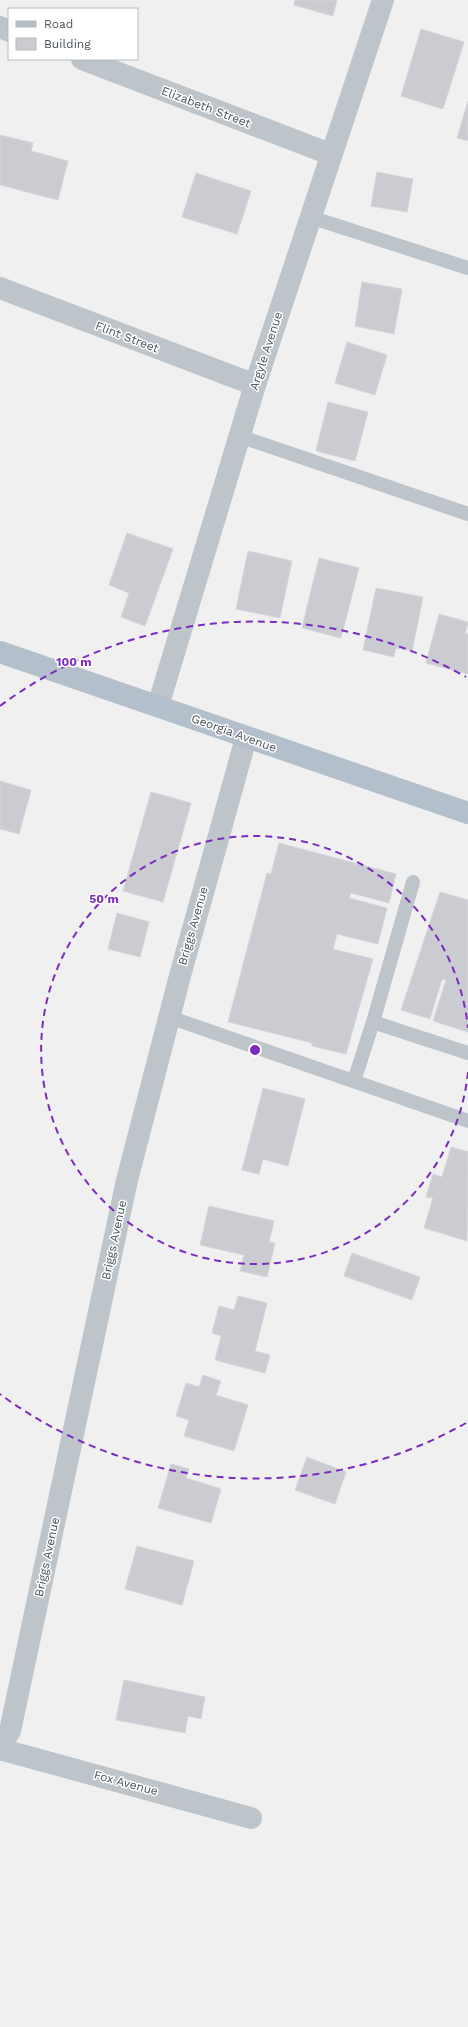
<svg xmlns="http://www.w3.org/2000/svg" width="468" height="2027" viewBox="0 0 468 2027" font-family="'Work Sans',sans-serif">
  <style>
    .building { fill: #cbccd1; stroke: #d4d6da }
    .lines { fill: none; stroke-linecap: round; stroke-linejoin: round }
    .service { stroke: #bdc4ca; stroke-width: 14 }
    .minor { stroke: #bdc4ca; stroke-width: 22 }
    .primary { stroke: #b3bfca; stroke-width: 22 }
    .ring { fill: none; stroke: #7b2cbf; stroke-width: 2; stroke-dasharray: 7 5 }
    .labels { text-anchor: middle; stroke-width: 3; stroke-linejoin: round; paint-order: stroke }
    .street-label { font-size: 12px; fill: #4a535a; stroke: #fff }
    .centre { fill: #7b2cbf; stroke: #fff; stroke-width: 2 }
    .ring-label { font-size: 12px; text-anchor: middle; font-weight: bold; fill: #7b2cbf; stroke: #fff; stroke-width: 3; stroke-linejoin: round; paint-order: stroke }
  </style>
  <rect width="100%" height="100%" fill="#f1f0f0"/>
  <!-- building -->
  <path class="building" d="M295,0H337L333,16L294,5Z
    M421,29L464,42L443,109L401,96Z
    M468,101V141L457,138Z
    M0,135L33,143L31,151L68,161L58,200L0,185Z
    M377,172L413,179L407,212L371,206Z
    M196,173L251,191L237,234L182,217Z
    M362,282L402,289L394,334L355,326Z
    M347,342L387,355L375,395L335,383Z
    M328,402L368,412L355,461L316,451Z
    M127,533L173,549L145,626L121,617L129,593L109,585Z
    M248,551L292,561L280,618L236,609Z
    M319,558L359,568L341,638L302,628Z
    M376,588L423,597L412,651L396,648L394,657L363,650Z
    M439,614L468,622L465,634H468V674L426,663Z
    M0,781L31,790L19,834L0,829Z
    M151,792L191,803L163,902L123,891Z
    M279,843L396,874L389,903L351,893L349,898L387,908L378,944L337,934L333,949L373,959L346,1054L312,1046V1043L228,1022L267,873L271,874Z
    M440,892L468,900V1032L433,1021L446,980L442,979L430,1019L401,1010Z
    M117,913L149,922L140,957L108,949Z
    M263,1088L305,1099L288,1166L263,1159L259,1174L242,1170Z
    M451,1147L468,1152L467,1241L424,1228L433,1198L426,1197L433,1174L442,1177Z
    M209,1206L274,1221L269,1242L275,1243L267,1277L240,1271L244,1255L200,1245Z
    M352,1253L420,1277L412,1300L344,1276Z
    M238,1296L267,1303L255,1351L270,1355L265,1373L215,1360L221,1336L212,1333L219,1306L234,1310Z
    M203,1375L221,1381L216,1395L248,1405L234,1451L184,1436L189,1420L176,1416L186,1383L199,1387Z
    M307,1457L346,1472L335,1504L295,1490Z
    M171,1464L189,1469L186,1478L221,1489L211,1523L158,1508Z
    M137,1546L194,1561L182,1605L125,1589Z
    M124,1680L205,1697L201,1719L188,1716L185,1733L116,1720Z"/>
  <g class="lines">
    <!-- service -->
    <path class="service" d="M310,217L468,268
      M239,436L468,514
      M413,882L373,1022L468,1053
      M169,1017L468,1121
      M354,1081L373,1022"/>
    <!-- minor -->
    <path class="minor" d="M0,27L9,31
      M82,59L330,154
      M0,288L255,385
      M158,706L255,385L383,0
      M0,1745L10,1731L127,1180L181,972L246,738
      M0,1749L251,1818"/>
    <!-- primary -->
    <path class="primary" d="M0,652L468,813"/>
  </g>
  <!-- distance rings -->
  <g class="ring">
    <path d="M468 1072A214 214 0 1 1 468 1028"/>
    <path d="M466 1423A428 428 0 0 1 0 1394M0 706A428 428 0 0 1 466 677"/>
  </g>
  <g class="labels">
    <!-- street labels -->
    <g class="street-label">
      <text transform="translate(206 107) rotate(21)" y="4">Elizabeth Street</text>
      <text transform="translate(127 337) rotate(21)" y="4">Flint Street</text>
      <text transform="translate(266 351) rotate(-72)" y="4">Argyle Avenue</text>
      <text transform="translate(234 733) rotate(20)" y="4">Georgia Avenue</text>
      <text transform="translate(193 926) rotate(-74)" y="4">Briggs Avenue</text>
      <text transform="translate(114 1240) rotate(-78)" y="4">Briggs Avenue</text>
      <text transform="translate(47 1557) rotate(-78)" y="4">Briggs Avenue</text>
      <text transform="translate(126 1783) rotate(15)" y="4">Fox Avenue</text>
    </g>
  </g>
  <circle cx="255" cy="1050" r="6" class="centre"/>
  <g class="ring-label">
    <text x="74" y="666">100 m</text>
    <text x="104" y="903">50 m</text>
  </g>
  <!-- legend -->
  <rect x="8" y="8" width="130" height="52" fill="#ffffff" stroke="#b7babd"/>
  <rect x="16" y="21" width="20" height="6" fill="#b3bfca" stroke="#b7babd"/>
  <text x="44" y="28" font-size="12" fill="#4a535a">Road</text>
  <rect x="16" y="38" width="20" height="12" fill="#cbccd1" stroke="#b7babd"/>
  <text x="44" y="48" font-size="12" fill="#4a535a">Building</text>
</svg>
